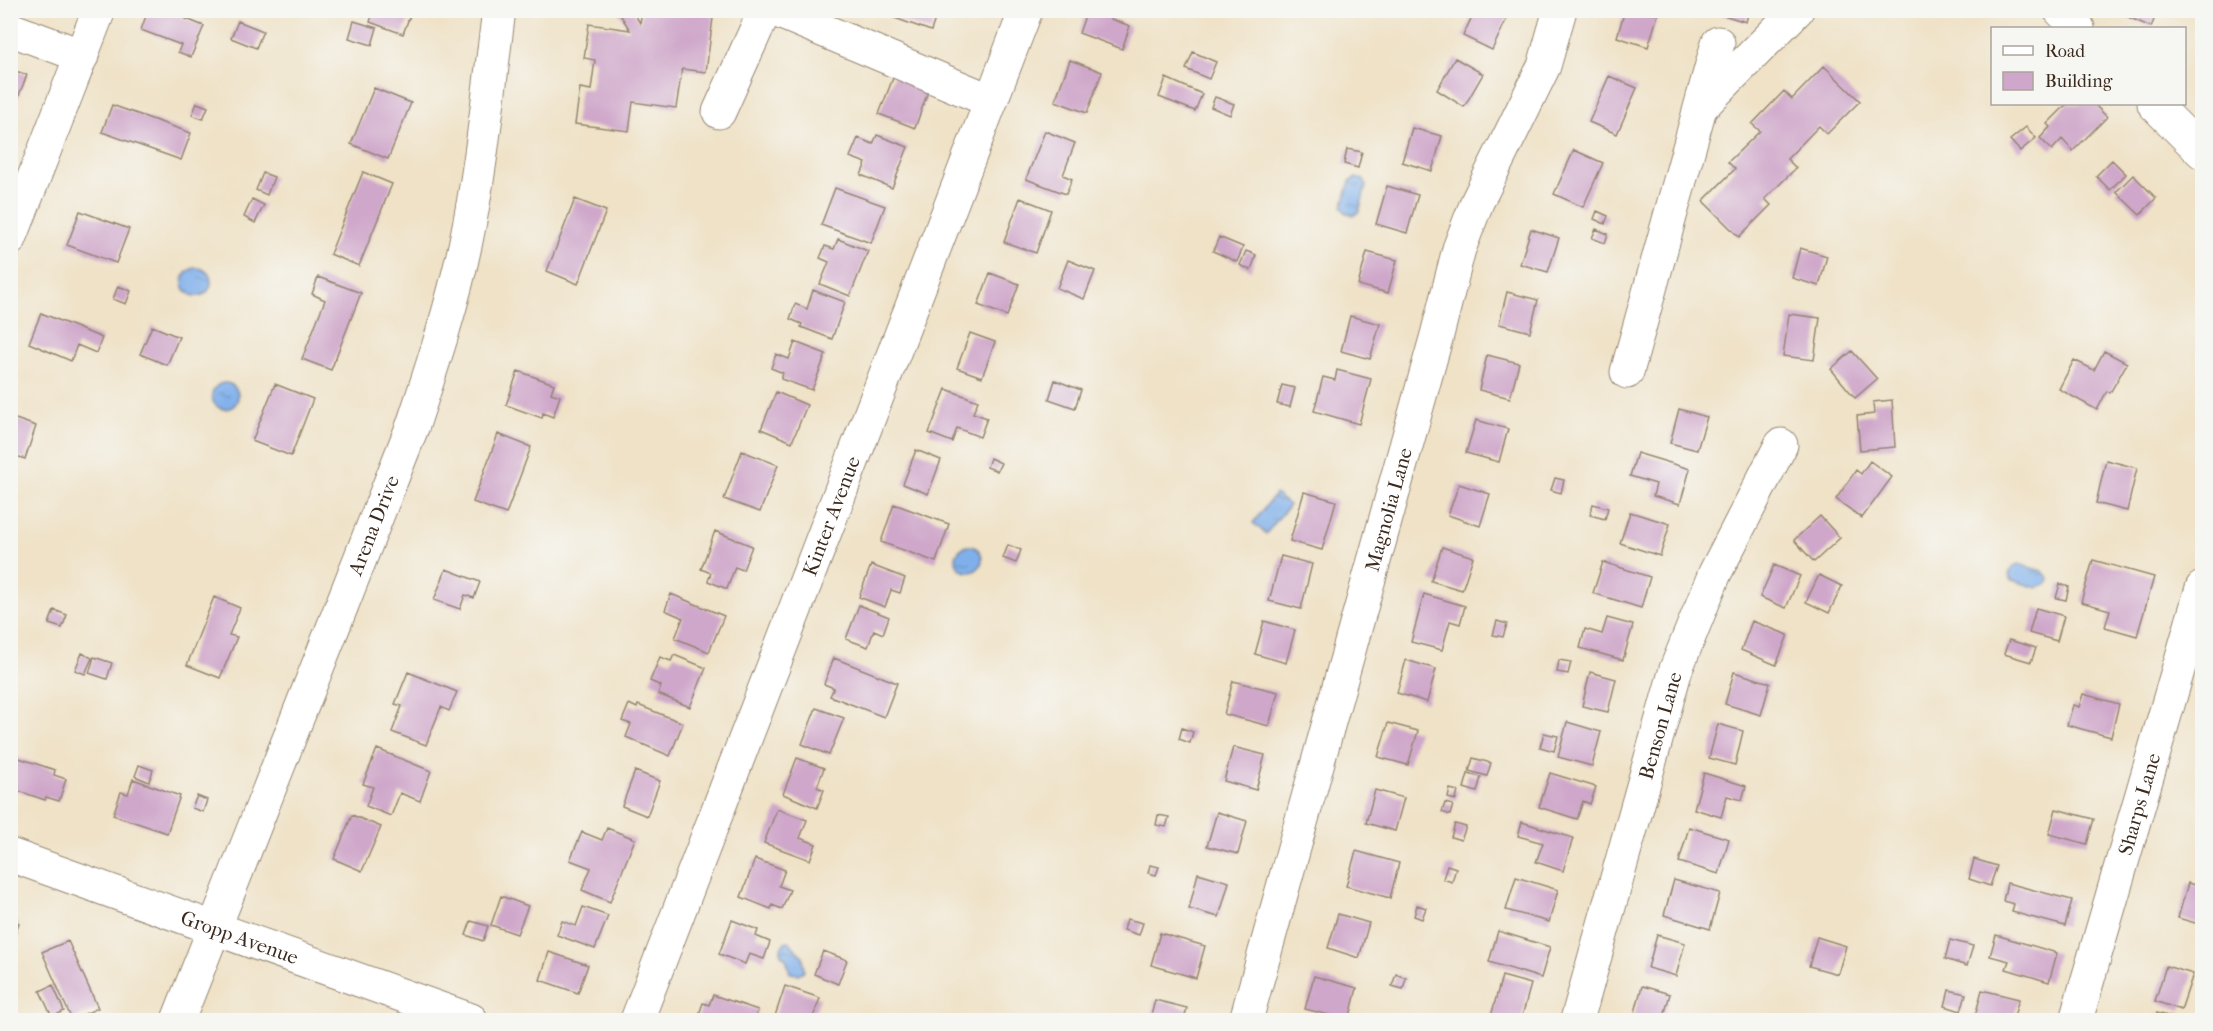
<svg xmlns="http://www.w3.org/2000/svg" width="2213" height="1031" viewBox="0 0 2213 1031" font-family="'IM FELL French Canon',serif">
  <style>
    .water { fill: url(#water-ripples); stroke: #5e6d84; stroke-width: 1.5 }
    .building { fill: #cfa7ca }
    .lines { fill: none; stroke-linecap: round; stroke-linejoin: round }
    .minor-casing { stroke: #958672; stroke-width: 35 }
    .major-casing { stroke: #958672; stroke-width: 35 }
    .minor { stroke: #fff; stroke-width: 33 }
    .major { stroke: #fff; stroke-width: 33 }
    .labels { text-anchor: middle; stroke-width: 4.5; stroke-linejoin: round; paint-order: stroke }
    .street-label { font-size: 20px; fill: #3b2a1e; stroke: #f6f6f2 }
  </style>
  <defs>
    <pattern id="water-ripples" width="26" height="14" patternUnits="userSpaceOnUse" patternTransform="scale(1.5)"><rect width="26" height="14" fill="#80b0eb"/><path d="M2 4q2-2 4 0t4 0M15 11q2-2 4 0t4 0" fill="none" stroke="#6a8fbe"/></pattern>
  </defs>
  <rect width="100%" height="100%" fill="#f6f6f2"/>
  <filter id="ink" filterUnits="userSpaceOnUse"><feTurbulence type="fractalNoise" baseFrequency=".0167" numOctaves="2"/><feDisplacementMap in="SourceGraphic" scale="12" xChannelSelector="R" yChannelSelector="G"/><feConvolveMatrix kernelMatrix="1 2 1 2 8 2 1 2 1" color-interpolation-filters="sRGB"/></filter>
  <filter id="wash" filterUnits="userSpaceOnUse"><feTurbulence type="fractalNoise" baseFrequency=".008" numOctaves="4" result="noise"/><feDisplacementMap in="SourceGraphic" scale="24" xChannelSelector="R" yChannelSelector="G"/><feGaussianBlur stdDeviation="1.35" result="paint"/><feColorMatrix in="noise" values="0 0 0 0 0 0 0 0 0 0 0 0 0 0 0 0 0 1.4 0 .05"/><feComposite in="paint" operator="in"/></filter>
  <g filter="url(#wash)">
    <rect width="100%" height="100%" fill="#efe2c7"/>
    <!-- water -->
    <path class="water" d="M1355,178L1364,180L1366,186L1359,212L1354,215L1346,213L1342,207L1350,181Z
      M183 282a14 14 0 1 1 28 0a14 14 0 1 1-28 0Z
      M212 396a13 13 0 1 1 26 0a13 13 0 1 1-26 0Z
      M1275,494L1289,505L1266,534L1253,523Z
      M956 559a13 13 0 1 1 26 0a13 13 0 1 1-26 0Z
      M2018,564L2042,571L2049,578L2047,585H2042L2037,588L2012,580L2009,575L2012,567Z
      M789,941L797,951L803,956L804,971L798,974L790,973L786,958L781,955V948L785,942Z"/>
    <g id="blocks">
      <!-- building -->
      <path class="building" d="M148,10H164L204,26L191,57L178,52L181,45L141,30Z
        M374,10H412L403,34L370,22Z
        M617,10H632L640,23L642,10H714L706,72L682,69L676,108L633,102L629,131L575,124L580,88L591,90L595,60L584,58L589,24L630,30Z
        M891,10H938L931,31L889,16Z
        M1087,10H1125L1123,16L1113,13L1111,19L1130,26L1122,49L1079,33Z
        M1475,10H1496L1508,16L1492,50L1463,36Z
        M1625,10H1645L1658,15L1648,47L1617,37Z
        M1707,10H1749L1746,22Z
        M2112,10H2158L2151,27Z
        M238,21L263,31L256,48L231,38Z
        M354,21L377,28L372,45L349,38Z
        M1193,52L1216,62L1209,79L1186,69Z
        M1455,58L1483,74L1464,107L1437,90Z
        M1070,60L1102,72L1087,113L1055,101Z
        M1824,66L1860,101L1827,134L1819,126L1787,159L1796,168L1765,199L1771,205L1739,237L1703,201L1735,169L1728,162L1760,131L1752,124L1784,91L1792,99Z
        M10,69L27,75L17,100L10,97Z
        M895,73L930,86L915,128L879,114Z
        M1609,76L1637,88L1617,134L1589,122Z
        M1166,78L1202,94L1195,111L1159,97Z
        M374,88L411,103L388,159L351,144Z
        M1215,97L1234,104L1230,115L1211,107Z
        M197,103L208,107L203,119L192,115Z
        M2067,104H2094L2107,117L2073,151L2062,139L2052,150L2040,138L2050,127L2047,124Z
        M112,105L191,133L181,160L102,132Z
        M2026,127L2036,138L2020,151L2010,140Z
        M1412,128L1442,136L1432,171L1402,162Z
        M1045,131L1075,143L1063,175L1072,179L1066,194L1026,179Z
        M877,135L908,147L892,188L861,175L866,163L850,157L858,138L873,144Z
        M1347,149L1362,152L1358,168L1344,164Z
        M1574,150L1603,163L1583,207L1554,194Z
        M2112,160L2126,174L2110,190L2096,176Z
        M363,172L392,184L359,266L330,254Z
        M263,173L274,177L267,195L256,190Z
        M2133,175L2156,198L2140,215L2116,192Z
        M1387,186L1418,195L1407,233L1376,224Z
        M835,188L885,206L871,243L821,225Z
        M1020,198L1051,210L1036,253L1004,242Z
        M252,199L264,205L255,223L244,217Z
        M575,199L606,211L578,284L547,271Z
        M80,211L129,229L116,263L67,245Z
        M1597,211L1608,216L1605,224L1594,219Z
        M1531,229L1559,238L1548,272L1520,264Z
        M1596,229L1608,234L1605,243L1592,238Z
        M1219,237L1243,247L1237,262L1213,251Z
        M838,239L868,251L850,296L820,284L829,262L820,258L825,246L834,249Z
        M1800,248L1827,256L1819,286L1792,278Z
        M1246,251L1256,255L1251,270L1240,265Z
        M1367,252L1397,260L1388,293L1358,285Z
        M1068,260L1095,271L1084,299L1057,288Z
        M990,273L1019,284L1007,316L978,305Z
        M318,277L361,293L331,370L302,359L325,300L312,294Z
        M118,286L131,291L126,304L113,299Z
        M813,290L845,302L832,339L801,327L802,324L790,319L795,304L807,309Z
        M1507,292L1538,300L1530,332L1499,324Z
        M41,313L102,338L96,353L77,345L71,361L29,343Z
        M1789,314L1820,318L1814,360L1783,356Z
        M1350,316L1380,324L1370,359L1341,351Z
        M152,326L179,337L167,365L140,354Z
        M970,333L995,342L982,377L957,368Z
        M795,342L826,354L812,390L781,379L783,373L771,368L776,354L789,359Z
        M1852,351L1877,379L1855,398L1831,369Z
        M2104,351L2127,363L2110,393L2107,391L2097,410L2059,389L2074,360L2094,370Z
        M1487,355L1519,363L1510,398L1479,390Z
        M1337,370L1371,379L1359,424L1314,411L1323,377L1335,380Z
        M518,371L554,384L551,393L560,396L553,417L543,413L542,418L506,405Z
        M1055,380L1081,390L1075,408L1049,399Z
        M275,384L313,399L291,456L252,441Z
        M1282,385L1295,388L1290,407L1277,404Z
        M946,389L978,401L973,413L987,418L980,437L957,428L952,442L929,433Z
        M776,392L807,405L792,442L761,429Z
        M1892,400L1895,447L1860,450L1857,416L1874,414L1873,402Z
        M1679,409L1707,417L1697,450L1670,443Z
        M10,417L36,426L25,459L10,454Z
        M1476,420L1508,429L1499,462L1466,453Z
        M498,434L531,447L506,514L473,502Z
        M916,450L941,460L928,494L903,484Z
        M742,451L778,465L760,512L724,499Z
        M1637,453L1690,469L1680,504L1653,496L1656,484L1630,476Z
        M990,458L1001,463L997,471L987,467Z
        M2106,460L2137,468L2127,511L2096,503Z
        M1870,461L1892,477L1862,518L1836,499L1856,470L1861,474Z
        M1555,478L1564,480L1561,493L1551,490Z
        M1459,484L1490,494L1480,526L1448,515Z
        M1304,492L1336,501L1322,550L1290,541Z
        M894,504L949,524L936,562L881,542Z
        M1593,504L1608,508L1605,519L1590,515Z
        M1630,512L1670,524L1660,556L1620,543Z
        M1820,516L1840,538L1814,562L1794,540Z
        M715,531L752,546L743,570L735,567L727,589L708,581L711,573L701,569Z
        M1008,545L1021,550L1016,563L1003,558Z
        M1442,547L1473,557L1462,590L1431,581Z
        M1281,556L1312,564L1301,609L1269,601Z
        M2093,560L2154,577L2137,636L2105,627L2110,610L2081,602Z
        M1603,562L1650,577L1641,608L1593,593Z
        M871,565L905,578L900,593L891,590L885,607L859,597Z
        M1774,565L1800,576L1786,608L1760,597Z
        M446,569L480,582L474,598L465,595L460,609L434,600Z
        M1819,575L1842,586L1829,613L1806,602Z
        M2060,584L2069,587L2066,600L2056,598Z
        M671,594L724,616L709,652L675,638L683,618L665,610Z
        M1424,594L1465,606L1460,624L1450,621L1442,650L1411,642Z
        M214,597L240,608L229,635L237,637L220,678L187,665Z
        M859,605L889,617L883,634L874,630L868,647L846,639Z
        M2036,608L2064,616L2057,641L2029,633Z
        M54,610L67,615L62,628L49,624Z
        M1607,618L1633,625L1623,660L1580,648L1585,629L1602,634Z
        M1264,621L1295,630L1286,663L1255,654Z
        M1497,621L1507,624L1503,637L1493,635Z
        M1752,621L1788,635L1776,665L1741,650Z
        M2009,640L2036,648L2031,662L2004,654Z
        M82,653L92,658L85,674L75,670Z
        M674,655L706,668L690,707L658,694L661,686L650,681L660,657L671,661Z
        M94,657L112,663L107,679L89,673Z
        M834,658L897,683L884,717L830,696L834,688L824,684Z
        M1406,660L1436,669L1427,702L1397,693Z
        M1559,660L1571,662L1568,674L1557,672Z
        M408,672L457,692L449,711L441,707L426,745L392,732L402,706L395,704Z
        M1590,672L1616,679L1608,712L1582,706Z
        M1734,672L1770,683L1761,715L1725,704Z
        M1233,681L1278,692L1269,726L1224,714Z
        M2083,694L2119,704L2111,737L2067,725L2073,705L2079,707Z
        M629,704L637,708L638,705L683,723L670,756L626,737L631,724L622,721Z
        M816,708L844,718L829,755L802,744Z
        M1567,722L1601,732L1592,766L1558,757Z
        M1388,723L1418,731L1408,765L1378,757Z
        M1718,724L1743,731L1735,765L1709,758Z
        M1182,728L1193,732L1190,743L1179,739Z
        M1544,733L1558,736L1554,751L1540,747Z
        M1233,747L1265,755L1256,790L1224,781Z
        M377,749L431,771L420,801L400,793L391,816L366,806L373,787L363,784Z
        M10,755L55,770L54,775L66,779L59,801L46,797L45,800L10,788Z
        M797,758L824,768L817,787L824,790L817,808L783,794Z
        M1473,758L1491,763L1487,776L1469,771Z
        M139,765L153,770L149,782L135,776Z
        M635,771L660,781L647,816L622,806Z
        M1550,773L1596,787L1590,804L1583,801L1577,819L1539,807Z
        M1704,773L1746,786L1742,800L1727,796L1721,817L1694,809Z
        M1468,774L1481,777L1477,792L1464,788Z
        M133,779L180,796L167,833L113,815L121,792L128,794Z
        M1450,789L1458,791L1456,800L1448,798Z
        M1375,790L1404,798L1395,831L1366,823Z
        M197,796L207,800L203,812L192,808Z
        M1445,803L1453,805L1450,815L1442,812Z
        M777,809L807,820L800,838L816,844L810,860L764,843Z
        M2056,809L2094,819L2087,844L2049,834Z
        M1217,812L1247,821L1238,854L1207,846Z
        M352,815L381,827L362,871L334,859Z
        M1158,815L1169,817L1166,827L1156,825Z
        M1522,822L1573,838L1563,871L1536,862L1543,843L1518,836Z
        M1455,824L1466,827L1461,840L1451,837Z
        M1689,827L1729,839L1719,874L1679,862Z
        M607,828L635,839L610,902L582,890L591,868L570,860L582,832L602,840Z
        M1356,851L1399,863L1390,898L1346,886Z
        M755,859L785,870L779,886L790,890L782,909L772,905L771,909L741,897Z
        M1974,859L1997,866L1990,886L1969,879Z
        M1150,865L1159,867L1156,875L1148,873Z
        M1447,865L1456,868L1452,882L1443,879Z
        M1198,873L1229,882L1219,917L1189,909Z
        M1516,877L1558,890L1549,922L1506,910Z
        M1674,880L1720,893L1710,929L1664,915Z
        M2007,883L2072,900L2065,926L2012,912L2014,904L2003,901Z
        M2188,883L2202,887V925L2178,918Z
        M501,896L528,906L517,934L491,925Z
        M1417,905L1426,908L1422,919L1414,916Z
        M583,907L608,916L595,949L557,935L562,921L576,926Z
        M1338,914L1369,923L1359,958L1328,948Z
        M10,919L19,923L11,947H10Z
        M1127,919L1143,923L1139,935L1124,930Z
        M732,920L758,930L756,936L770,942L764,959L749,954L745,964L719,954Z
        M471,921L488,926L483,941L466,935Z
        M1498,931L1550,947L1541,978L1489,962Z
        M1160,933L1205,946L1196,978L1151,965Z
        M1657,935L1685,943L1676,976L1648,968Z
        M1996,935L2057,953L2049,982L2006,969L2009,961L1990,956Z
        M1817,937L1846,946L1838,974L1809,966Z
        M1950,940L1973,946L1967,966L1945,959Z
        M68,941L98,1008L72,1020L42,952Z
        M823,951L847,960L838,984L814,974Z
        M549,952L588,965L578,993L540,980Z
        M2166,966L2193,974L2181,1010L2155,1001Z
        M1396,974L1406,978L1403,989L1392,986Z
        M1314,976L1357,988L1349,1020L1305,1009Z
        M1502,976L1531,984L1521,1020H1490Z
        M53,985L64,1011L52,1017L40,991Z
        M785,986L820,998L812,1020L799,1017L798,1020L774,1019Z
        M1642,986L1670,994L1663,1020H1633Z
        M1949,990L1966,994L1961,1011L1945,1006Z
        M1982,990L2019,999L2013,1020H1974Z
        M713,995L758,1010L755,1020H697L703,1003L709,1005Z
        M1155,1000L1187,1008L1184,1020H1150Z
        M2157,1013L2182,1020H2155Z"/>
    </g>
  </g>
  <g filter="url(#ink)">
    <use href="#blocks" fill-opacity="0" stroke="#958672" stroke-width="1.5"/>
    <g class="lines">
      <defs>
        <g id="minor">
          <path d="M775,10L991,101"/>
          <path d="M2060,10L2078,28"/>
          <path d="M10,29L82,56"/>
          <path d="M2154,104L2202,152"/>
          <path d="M1703,105L1797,10"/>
          <path d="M719,112L765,10"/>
          <path d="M10,239L99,10"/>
          <path d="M1627,372L1718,43"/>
          <path id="s1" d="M10,855L471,1020"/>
          <path id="s2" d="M637,1020L1026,10"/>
          <path id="s3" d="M1246,1020L1437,335L1459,249L1477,202L1544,66L1560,10"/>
          <path id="s4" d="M1577,1020L1676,669L1715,573L1781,445"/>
          <path id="s5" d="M2076,1020L2202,588"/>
        </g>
        <g id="major">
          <path id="s6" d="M178,1020L413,425C433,364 453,304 466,241C482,165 489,87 499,10"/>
        </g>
      </defs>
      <!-- minor casing -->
      <use href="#minor" class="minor-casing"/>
      <!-- major casing -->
      <use href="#major" class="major-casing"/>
      <!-- minor -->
      <use href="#minor" class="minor"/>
      <!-- major -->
      <use href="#major" class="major"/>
    </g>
  </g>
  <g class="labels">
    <!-- street labels -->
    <g class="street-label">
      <text dy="7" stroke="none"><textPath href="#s3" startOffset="530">Magnolia Lane</textPath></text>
      <text dy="7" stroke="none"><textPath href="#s2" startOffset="540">Kinter Avenue</textPath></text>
      <text dy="7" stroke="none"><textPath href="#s6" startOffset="532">Arena Drive</textPath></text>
      <text dy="7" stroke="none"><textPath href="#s4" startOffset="306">Benson Lane</textPath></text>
      <text dy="7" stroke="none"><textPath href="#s5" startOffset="225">Sharps Lane</textPath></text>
      <text dy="7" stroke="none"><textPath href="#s1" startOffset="244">Gropp Avenue</textPath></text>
    </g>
  </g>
  <!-- margin -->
  <rect width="2213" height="1031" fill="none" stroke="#f6f6f2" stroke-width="36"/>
  <!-- legend -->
  <rect x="1991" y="27" width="195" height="78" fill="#f6f6f2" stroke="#aba49d" stroke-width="1.5"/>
  <rect x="2003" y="46" width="30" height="9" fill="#ffffff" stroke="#aba49d" stroke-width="1.5"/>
  <text x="2045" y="57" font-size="18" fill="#3b2a1e">Road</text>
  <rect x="2003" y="72" width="30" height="18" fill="#cfa7ca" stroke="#aba49d" stroke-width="1.5"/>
  <text x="2045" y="87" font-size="18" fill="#3b2a1e">Building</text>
</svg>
